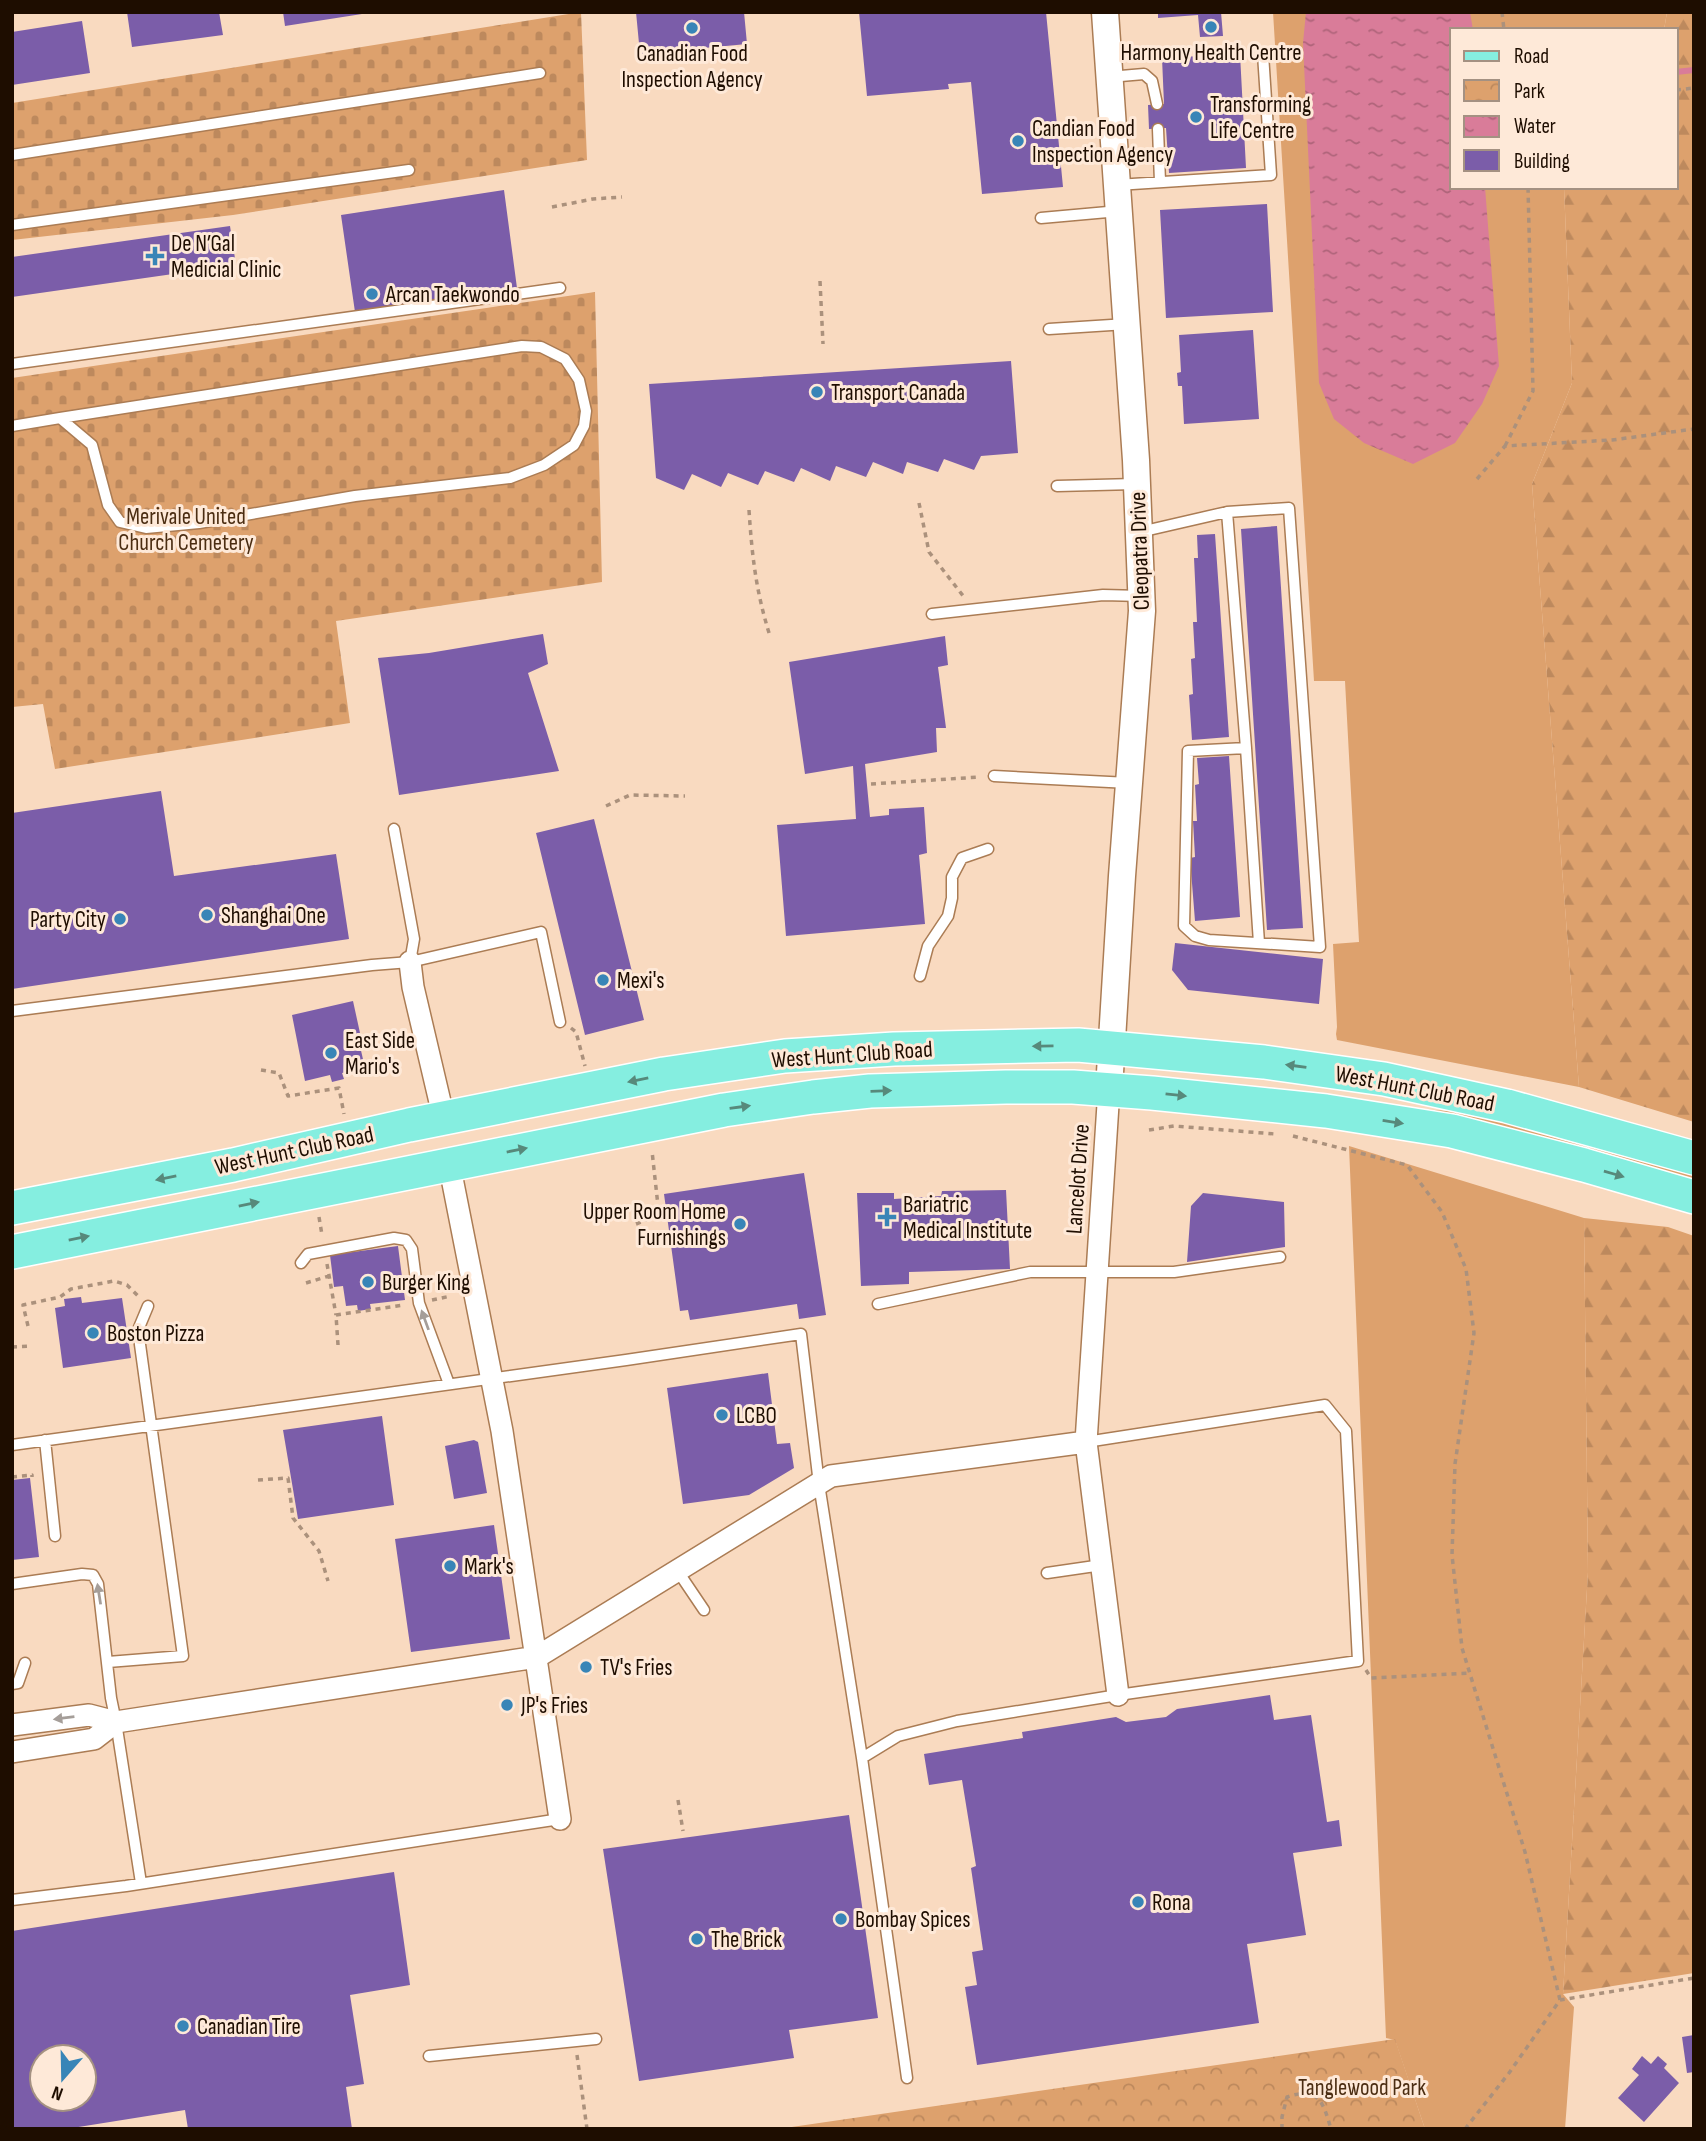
<svg xmlns="http://www.w3.org/2000/svg" width="1706" height="2141" viewBox="0 0 1706 2141" font-family="'Sofia Sans Condensed',sans-serif">
  <style>
    .grass { fill: #dda16d }
    .forest { fill: url(#forest-firs) }
    .cemetery { fill: url(#cemetery-stones) }
    .park { fill: url(#park-crowns) }
    .water { fill: url(#water-ripples) }
    .lines { fill: none; stroke-linecap: round; stroke-linejoin: round }
    .stream { stroke: #d97c99; stroke-width: 6 }
    .building { fill: #7b5da9; fill-rule: evenodd }
    .service-casing { stroke: #ab7c54; stroke-width: 13 }
    .minor-casing { stroke: #ab7c54; stroke-width: 24 }
    .tertiary-casing { stroke: #ab7c54; stroke-width: 29 }
    .primary-casing { stroke: #fff; stroke-width: 36 }
    .path { stroke: #ab917c; stroke-width: 3.5; stroke-dasharray: 5 5; stroke-linecap: butt }
    .service { stroke: #fff; stroke-width: 10 }
    .minor { stroke: #fff; stroke-width: 21 }
    .tertiary { stroke: #fff; stroke-width: 26 }
    .primary { stroke: #85eee0; stroke-width: 33 }
    .oneway { fill: #57897b }
    .oneway2 { fill: #a59e99 }
    .poi-dot { fill: #3885b7; stroke: #fee9d8; stroke-width: 2.5 }
    .labels { text-anchor: middle; stroke-width: 6; stroke-linejoin: round; paint-order: stroke }
    .poi-label { font-size: 23px; fill: #1e0d00; stroke: #fee9d8; text-anchor: start }
    .park-label { font-size: 23px; fill: #4b2d12; stroke: #fee9d8 }
    .street-label { font-size: 23px; fill: #1e0d00; stroke: #fee9d8 }
  </style>
  <defs>
    <pattern id="forest-firs" width="22" height="20" patternUnits="userSpaceOnUse" patternTransform="scale(1.75)"><rect width="22" height="20" fill="#dda16d"/><path d="M5 1l3.5 6h-7zM16 11l3.5 6h-7z" fill="#bd895d"/></pattern>
    <pattern id="cemetery-stones" width="16" height="16" patternUnits="userSpaceOnUse" patternTransform="scale(1.75)"><rect width="16" height="16" fill="#dda16d"/><path d="M2 7V4a2 2 0 0 1 4 0v3zM10 15v-3a2 2 0 0 1 4 0v3z" fill="#bd895d"/></pattern>
    <pattern id="park-crowns" width="20" height="18" patternUnits="userSpaceOnUse" patternTransform="scale(1.75)"><rect width="20" height="18" fill="#dda16d"/><path d="M2 6a3 3 0 1 1 6 0M12 15a3 3 0 1 1 6 0" fill="none" stroke="#bd895d"/></pattern>
    <pattern id="water-ripples" width="26" height="14" patternUnits="userSpaceOnUse" patternTransform="scale(1.75)"><rect width="26" height="14" fill="#d97c99"/><path d="M2 4q2-2 4 0t4 0M15 11q2-2 4 0t4 0" fill="none" stroke="#af647a"/></pattern>
  </defs>
  <rect width="100%" height="100%" fill="#f9dac0"/>
  <!-- grass -->
  <path class="grass" d="M1273,12H1667L1664,30H1452V187H1564L1572,383L1532,484L1579,1087L1337,1040L1336,1034L1337,1027L1333,944L1359,942L1345,681H1314Z
    M1422,1109L1474,1113L1694,1172V1184L1421,1113Z
    M1349,1146L1584,1218L1588,1572L1563,1994L1574,2007L1565,2129H1425L1395,2040L1386,2038Z"/>
  <!-- forest -->
  <path class="forest" d="M1667,12H1694V1122L1579,1087L1532,484L1572,383L1564,187H1676V30H1664Z
    M1584,1218L1668,1227L1694,1236V1973L1563,1994L1588,1572Z"/>
  <!-- cemetery -->
  <path class="cemetery" d="M581,12L587,160L233,215L12,240V103Z
    M595,292L602,582L336,621L350,723L55,769L43,704L12,707V378Z"/>
  <!-- park -->
  <path class="park" d="M1395,2039L1425,2129H778Z"/>
  <!-- water -->
  <path class="water" d="M1306,12H1470L1473,30H1452V187H1485L1499,366L1482,404L1455,443L1413,464L1364,443L1334,419L1319,383L1303,43Z"/>
  <g class="lines">
    <!-- stream -->
    <path class="stream" d="M1676,72L1694,70"/>
  </g>
  <!-- building -->
  <path class="building" d="M127,12H219L223,35L132,47Z
    M283,12H362V14L285,26Z
    M636,12H744L747,44L640,54Z
    M859,12H1046L1063,187L982,194L971,82L948,84L949,89L867,96Z
    M1158,12H1221L1223,36L1200,37L1198,15L1158,18Z
    M82,21L90,73L12,85V32Z
    M1240,54L1246,168L1169,173L1166,128L1149,129L1148,105L1164,104L1162,58Z
    M504,190L517,288L355,312L341,215Z
    M1267,204L1273,312L1166,318L1160,210Z
    M230,226L236,265L12,297V257Z
    M1253,330L1259,419L1184,424L1182,386H1178L1177,373L1181,372L1179,335Z
    M1011,361L1018,453L981,456L974,470L944,459L938,472L907,462L903,474L873,462L866,477L836,466L830,481L801,468L794,482L765,471L758,485L728,473L721,487L692,474L684,490L656,478L649,384Z
    M1277,526L1303,928L1267,930L1241,529Z
    M1215,534L1229,737L1192,740L1189,695L1193,694L1191,659L1195,658L1193,622H1197L1194,558H1198L1197,535Z
    M543,634L548,664L528,673L559,771L399,795L378,658L429,653Z
    M945,636L948,665L938,667L946,728H936L937,752L865,764L870,817L889,815V809L924,807L927,853L919,855L925,924L786,936L777,825L856,819L853,766L805,774L789,662Z
    M1229,756L1240,917L1195,921L1190,858L1195,857L1193,821H1197L1195,785L1199,784L1197,758Z
    M161,791L174,876L336,854L349,939L12,989V813Z
    M594,819L644,1020L585,1035L536,833Z
    M1175,943L1323,959L1319,1004L1188,990L1172,970Z
    M353,1001L360,1033H357L365,1068L342,1073L344,1079L332,1082L330,1075L305,1081L292,1015Z
    M804,1173L826,1315L799,1319L797,1304L690,1320L688,1310L680,1311L664,1194Z
    M1006,1190L1010,1269L909,1272V1284L861,1286L857,1193H894V1199L941,1196L942,1191Z
    M1203,1193L1284,1202L1285,1247L1187,1262L1191,1206Z
    M398,1246L405,1300L370,1304L371,1309L358,1311L357,1305L346,1306L343,1286L334,1287L330,1255Z
    M81,1297L82,1303L122,1298L131,1358L63,1368L55,1308L65,1306L64,1299Z
    M768,1373L777,1444L790,1443L794,1468L749,1495L683,1504L667,1388Z
    M382,1416L394,1505L298,1519L283,1430Z
    M474,1440L478,1442L487,1493L454,1499L445,1446Z
    M30,1478L39,1557L12,1560V1480Z
    M494,1525L510,1639L411,1652L395,1539Z
    M1270,1695L1274,1720L1311,1715L1327,1822L1339,1820L1342,1846L1293,1853L1306,1935L1247,1944L1259,2023L977,2065L965,1987L977,1985L972,1952L983,1950L971,1868L976,1866L962,1780L929,1785L924,1754L1023,1738L1022,1732L1116,1717L1126,1722L1166,1717L1177,1709Z
    M849,1815L878,2018L789,2030L794,2058L639,2081L603,1849Z
    M394,1872L410,1985L350,1995L364,2084L346,2087L352,2129H188L185,2110L66,2129H12V1931ZM42,2057H84V2099H42Z
    M1694,2035V2072L1687,2073L1682,2037Z
    M1642,2056L1651,2064L1658,2056L1667,2064L1664,2068L1679,2083L1644,2122L1618,2098L1639,2075L1632,2069Z"/>
  <g class="lines">
    <defs>
      <path id="service" d="M1109,77L1144,74L1152,81L1157,104
        M1158,129L1160,182
        M12,155L540,73
        M1117,185L1271,175L1263,54
        M1041,218L1119,211
        M12,225L409,170
        M1049,329L1127,324
        M12,364L560,288
        M12,426L60,418L522,346L541,347L565,359L579,380L586,411L584,426L574,445L544,465L510,478L355,496L199,523L146,528L120,522L108,505L92,445L60,418
        M1057,486L1135,484
        M1140,532L1227,512L1289,508L1320,947L1209,940L1195,936L1184,926L1188,751L1246,748L1227,512
        M932,614L1103,595L1142,596
        M1246,748L1259,943
        M994,776L1129,783
        M394,829L414,939L410,962
        M920,976L928,946L948,916L952,898V877L962,858L988,849
        M12,1011L372,965L410,962L541,932L560,1022
        M301,1263L308,1254L394,1238L406,1240L412,1249L419,1303L449,1384
        M878,1304L1030,1272H1174L1280,1257
        M45,1440L55,1536
        M12,1445L626,1360L801,1334L819,1484L862,1758L907,2078
        M677,1570L704,1610
        M1047,1573L1102,1565
        M12,1584L82,1574L93,1575L98,1584L111,1698L116,1722L141,1883
        M108,1662L183,1656L138,1330L148,1306
        M12,1684L18,1683L25,1663
        M862,1758L898,1736L957,1721L1118,1695L1358,1661L1346,1431L1325,1405L1086,1442
        M12,1900L126,1886L560,1819
        M429,2056L596,2039"/>
      <path id="minor" d="M410,962L413,987L444,1119
        M1109,1089L1086,1442L1118,1695
        M449,1163L502,1431L560,1819
        M12,1725L89,1715L116,1722L537,1657L831,1476L1086,1442
        M12,1752L94,1739L116,1722"/>
      <path id="tertiary" d="M1105,12L1136,460L1142,611L1122,876L1109,1089"/>
      <path id="primary" d="M12,1208L233,1165L409,1125L664,1074L785,1056L894,1049L1078,1045L1264,1062L1384,1079L1507,1106L1694,1158
        M12,1252L724,1110L813,1097L870,1091L1006,1087H1073L1152,1093L1326,1111L1452,1131L1584,1165L1694,1197"/>
    </defs>
    <!-- service casing -->
    <use href="#service" class="service-casing"/>
    <!-- minor casing -->
    <use href="#minor" class="minor-casing"/>
    <!-- tertiary casing -->
    <use href="#tertiary" class="tertiary-casing"/>
    <!-- primary casing -->
    <use href="#primary" class="primary-casing"/>
    <!-- path -->
    <path class="path" d="M1502,12L1504,30
      M1676,90L1694,88
      M552,207L593,199L622,197
      M820,281L823,344
      M1505,446L1533,391L1528,187
      M1477,479L1505,446L1612,440L1694,429
      M919,503L929,552L964,597
      M749,510C752,556 756,592 770,636
      M871,784L980,777
      M606,806L630,795L685,796
      M571,1028L576,1032L585,1066
      M261,1070L279,1073L288,1096L339,1088L344,1114
      M1149,1130L1174,1126L1275,1134
      M1293,1136L1407,1165L1442,1212L1466,1269L1474,1333L1455,1464L1452,1555L1462,1648L1525,1852L1560,2000
      M319,1217L322,1235
      M636,1224L659,1215L652,1151
      M327,1264L336,1315
      M306,1283L329,1276
      M432,1300L451,1296
      M28,1326L23,1305L60,1297L71,1289L114,1281L127,1285L139,1297
      M338,1345L336,1315L404,1305
      M12,1347L31,1346
      M12,1477L32,1475V1477
      M258,1480L288,1478L293,1518L319,1551L328,1581
      M1366,1670L1371,1678L1469,1673
      M678,1800L683,1831
      M577,2055L587,2129
      M1282,2129V2117L1287,2097C1319,2086 1323,2102 1331,2129
      M1465,2129L1509,2073L1560,2000L1694,1978"/>
    <!-- service -->
    <use href="#service" class="service"/>
    <!-- minor -->
    <use href="#minor" class="minor"/>
    <!-- tertiary -->
    <use href="#tertiary" class="tertiary"/>
    <!-- primary -->
    <use href="#primary" class="primary"/>
  </g>
  <!-- one-way arrows -->
  <defs><path id="oneway-solid" d="M-6-.8H1V-3.2L6.5 0L1 3.2V.8H-6Z" transform="scale(1.75)"/></defs>
  <g class="oneway">
    <use href="#oneway-solid" transform="translate(1043 1046) rotate(179)"/>
    <use href="#oneway-solid" transform="translate(1296 1066) rotate(-172)"/>
    <use href="#oneway-solid" transform="translate(638 1080) rotate(168)"/>
    <use href="#oneway-solid" transform="translate(881 1091) rotate(-2)"/>
    <use href="#oneway-solid" transform="translate(1176 1095) rotate(6)"/>
    <use href="#oneway-solid" transform="translate(740 1107) rotate(-8)"/>
    <use href="#oneway-solid" transform="translate(1393 1122) rotate(9)"/>
    <use href="#oneway-solid" transform="translate(517 1150) rotate(-11)"/>
    <use href="#oneway-solid" transform="translate(1614 1174) rotate(16)"/>
    <use href="#oneway-solid" transform="translate(166 1178) rotate(169)"/>
    <use href="#oneway-solid" transform="translate(249 1204) rotate(-12)"/>
    <use href="#oneway-solid" transform="translate(79 1238) rotate(-11)"/>
  </g>
  <g class="oneway2">
    <use href="#oneway-solid" transform="translate(425 1320) rotate(-110)"/>
    <use href="#oneway-solid" transform="translate(99 1594) rotate(-99)"/>
    <use href="#oneway-solid" transform="translate(64 1718) rotate(173)"/>
  </g>
  <!-- markers -->
  <g class="poi-dot">
    <circle cx="1211" cy="27" r="7"/>
    <circle cx="692" cy="28" r="7"/>
    <circle cx="1196" cy="117" r="7"/>
    <circle cx="1018" cy="141" r="7"/>
    <path d="M151.5 245.5h7v7h7v7h-7v7h-7v-7h-7v-7h7z"/>
    <circle cx="372" cy="294" r="7"/>
    <circle cx="817" cy="392" r="7"/>
    <circle cx="207" cy="915" r="7"/>
    <circle cx="120" cy="919" r="7"/>
    <circle cx="603" cy="980" r="7"/>
    <circle cx="331" cy="1053" r="7"/>
    <path d="M883.5 1206.5h7v7h7v7h-7v7h-7v-7h-7v-7h7z"/>
    <circle cx="740" cy="1224" r="7"/>
    <circle cx="368" cy="1282" r="7"/>
    <circle cx="93" cy="1333" r="7"/>
    <circle cx="722" cy="1415" r="7"/>
    <circle cx="450" cy="1566" r="7"/>
    <circle cx="586" cy="1667" r="7"/>
    <circle cx="507" cy="1705" r="7"/>
    <circle cx="1138" cy="1902" r="7"/>
    <circle cx="841" cy="1919" r="7"/>
    <circle cx="697" cy="1939" r="7"/>
    <circle cx="183" cy="2026" r="7"/>
  </g>
  <g class="labels">
    <!-- poi labels -->
    <g class="poi-label">
      <text x="1211" y="60" text-anchor="middle">Harmony Health Centre</text>
      <text x="692" y="61" text-anchor="middle">Canadian Food<tspan x="692" dy="26">Inspection Agency</tspan></text>
      <text x="1210" y="112">Transforming<tspan x="1210" dy="26">Life Centre</tspan></text>
      <text x="1032" y="136">Candian Food<tspan x="1032" dy="26">Inspection Agency</tspan></text>
      <text x="171" y="251">De N’Gal<tspan x="171" dy="26">Medicial Clinic</tspan></text>
      <text x="386" y="302">Arcan Taekwondo</text>
      <text x="831" y="400">Transport Canada</text>
      <text x="221" y="923">Shanghai One</text>
      <text x="106" y="927" text-anchor="end">Party City</text>
      <text x="617" y="988">Mexi's</text>
      <text x="345" y="1048">East Side<tspan x="345" dy="26">Mario's</tspan></text>
      <text x="903" y="1212">Bariatric<tspan x="903" dy="26">Medical Institute</tspan></text>
      <text x="726" y="1219" text-anchor="end">Upper Room Home<tspan x="726" dy="26">Furnishings</tspan></text>
      <text x="382" y="1290">Burger King</text>
      <text x="107" y="1341">Boston Pizza</text>
      <text x="736" y="1423">LCBO</text>
      <text x="464" y="1574">Mark's</text>
      <text x="600" y="1675">TV's Fries</text>
      <text x="521" y="1713">JP's Fries</text>
      <text x="1152" y="1910">Rona</text>
      <text x="855" y="1927">Bombay Spices</text>
      <text x="711" y="1947">The Brick</text>
      <text x="197" y="2034">Canadian Tire</text>
    </g>
    <!-- park labels -->
    <g class="park-label">
      <text x="186" y="524">Merivale United<tspan x="186" dy="26">Church Cemetery</tspan></text>
      <text x="1362" y="2095">Tanglewood Park</text>
    </g>
    <!-- street labels -->
    <g class="street-label">
      <text transform="translate(1139 551) rotate(-92)" y="8">Cleopatra Drive</text>
      <text transform="translate(852 1054) rotate(-4)" y="8">West Hunt Club Road</text>
      <text transform="translate(1415 1088) rotate(11)" y="8">West Hunt Club Road</text>
      <text transform="translate(294 1150) rotate(-12)" y="8">West Hunt Club Road</text>
      <text transform="translate(1077 1179) rotate(-86)" y="8">Lancelot Drive</text>
    </g>
  </g>
  <!-- border -->
  <rect width="1706" height="2141" fill="none" stroke="#1e0d00" stroke-width="28"/>
  <!-- legend -->
  <rect x="1450" y="28" width="228" height="161" fill="#fee9d8" stroke="#a49182" stroke-width="2"/>
  <rect x="1464" y="51" width="35" height="10" fill="#85eee0" stroke="#a49182" stroke-width="2"/>
  <text x="1514" y="63" font-size="21" fill="#1e0d00">Road</text>
  <rect x="1464" y="80" width="35" height="21" fill="url(#park-crowns)" stroke="#a49182" stroke-width="2"/>
  <text x="1514" y="98" font-size="21" fill="#1e0d00">Park</text>
  <rect x="1464" y="116" width="35" height="21" fill="url(#water-ripples)" stroke="#a49182" stroke-width="2"/>
  <text x="1514" y="133" font-size="21" fill="#1e0d00">Water</text>
  <rect x="1464" y="150" width="35" height="21" fill="#7b5da9" stroke="#a49182" stroke-width="2"/>
  <text x="1514" y="168" font-size="21" fill="#1e0d00">Building</text>
  <!-- north arrow -->
  <g transform="translate(63 2078) rotate(200)"><circle r="33" fill="#fee9d8" stroke="#a49182" stroke-width="2"/>
  <path d="M0-5L12 26L0 18L-12 26Z" fill="#3885b7"/>
  <text y="-10" font-size="19" font-weight="bold" text-anchor="middle" fill="#1e0d00">N</text>
  </g>
</svg>
